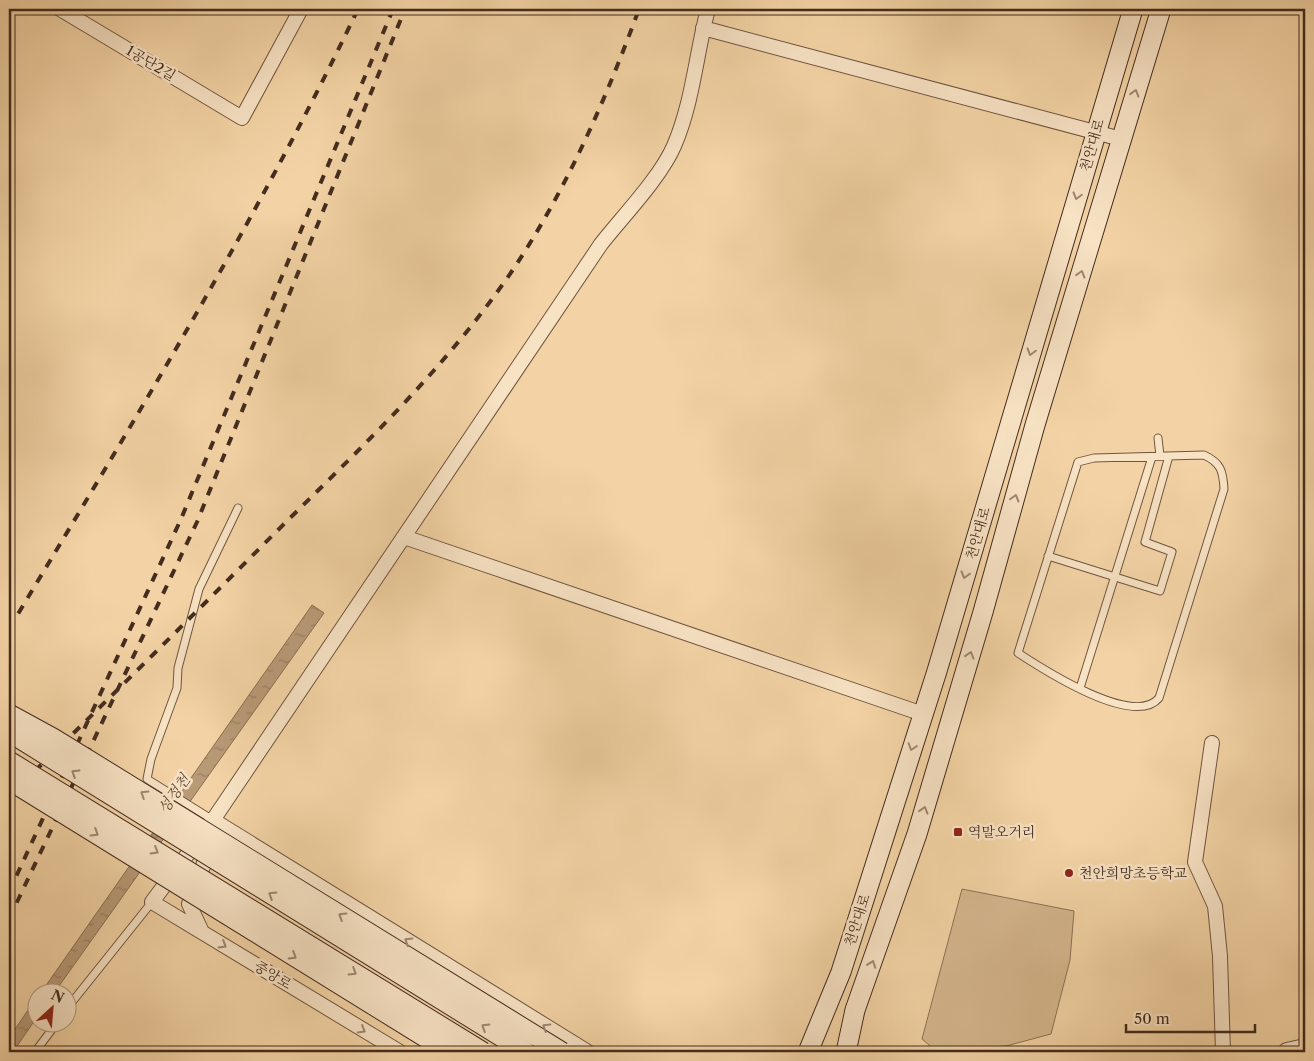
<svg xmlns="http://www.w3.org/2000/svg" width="1314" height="1061" viewBox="0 0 1314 1061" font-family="'Libre Caslon Text','Noto Serif KR',serif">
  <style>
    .pitch { fill: #d5b78e; stroke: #8c7256 }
    .water { fill: url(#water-ripples); stroke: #8a6e53 }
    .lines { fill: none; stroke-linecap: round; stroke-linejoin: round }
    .service-casing { stroke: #705640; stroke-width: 9 }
    .minor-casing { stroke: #705640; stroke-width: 16 }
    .tertiary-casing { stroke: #705640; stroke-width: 20 }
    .secondary-casing { stroke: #442c1e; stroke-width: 21 }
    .service { stroke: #f7e2c4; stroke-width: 7 }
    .minor { stroke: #f7e2c4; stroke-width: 14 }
    .tertiary { stroke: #f7e2c4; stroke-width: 18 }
    .secondary { stroke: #f7e2c4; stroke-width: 19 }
    .rail { stroke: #442c1e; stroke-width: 4; stroke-dasharray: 9 9; stroke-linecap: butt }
    .secondary-bridge-casing { stroke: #442c1e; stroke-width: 21; stroke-linecap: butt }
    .secondary-bridge { stroke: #f7e2c4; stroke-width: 19 }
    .oneway { stroke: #9e8771 }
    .poi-dot { fill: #8f2418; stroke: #f7e2c4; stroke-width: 2 }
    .labels { text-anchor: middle; stroke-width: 5; stroke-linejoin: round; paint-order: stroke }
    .street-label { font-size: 14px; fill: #442c1e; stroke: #f7e2c4 }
    .poi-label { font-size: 14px; fill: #442c1e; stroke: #f7e2c4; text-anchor: start }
    .water-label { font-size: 15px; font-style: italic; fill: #614834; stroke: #f7e2c4 }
  </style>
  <defs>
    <pattern id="water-ripples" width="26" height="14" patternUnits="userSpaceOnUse" patternTransform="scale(1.25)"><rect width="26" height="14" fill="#b89a77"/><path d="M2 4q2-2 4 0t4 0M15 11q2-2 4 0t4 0" fill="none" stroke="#977e61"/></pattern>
  </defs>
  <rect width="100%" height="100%" fill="#f3d3a5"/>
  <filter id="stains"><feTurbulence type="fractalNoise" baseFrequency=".004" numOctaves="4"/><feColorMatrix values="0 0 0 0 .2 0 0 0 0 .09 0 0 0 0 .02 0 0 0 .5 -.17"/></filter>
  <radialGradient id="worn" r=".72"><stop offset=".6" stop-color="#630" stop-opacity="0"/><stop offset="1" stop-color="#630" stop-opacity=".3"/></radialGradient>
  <!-- pitch -->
  <path class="pitch" d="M962,889L1074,911L1070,960L1051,1034L1006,1046L936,1051L922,1039Z"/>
  <!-- water -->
  <path class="water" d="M312,605L324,613L54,993L40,994Z
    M37,997V1017L13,1052H9V1038Z"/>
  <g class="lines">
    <defs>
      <path id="service" d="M1158,438L1160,456
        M1204,455C1221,463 1223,471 1224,489L1159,698C1134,728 1044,670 1018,653L1078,462L1094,458Z
        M1048,556L1160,591L1172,552L1145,542L1169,456
        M1080,688L1152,457
        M213,820L147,779L151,759L177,688L178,668L199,589L238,508
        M68,1007L152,902
        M35,1052L56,1024"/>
      <path id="minor" d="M60,9L242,118L301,9
        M703,28L1121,139
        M404,537L923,714
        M1212,743L1195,862L1215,906L1220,956L1223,1052
        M203,867L213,820L588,1052
        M196,886L189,904L202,932
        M400,1052L152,902L213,820L601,244C623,216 660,178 674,146C693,102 696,54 708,9"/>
      <path id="tertiary" d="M1287,1052L1305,1048"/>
      <path id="secondary" d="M808,1052L841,972L937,671L1133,9
        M846,1052L855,1010L917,834L983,612L1035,425L1161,9"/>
    </defs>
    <!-- service casing -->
    <use href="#service" class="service-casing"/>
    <!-- minor casing -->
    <use href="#minor" class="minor-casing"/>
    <!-- tertiary casing -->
    <use href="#tertiary" class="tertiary-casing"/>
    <!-- secondary casing -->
    <use href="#secondary" class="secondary-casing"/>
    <!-- service -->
    <use href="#service" class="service"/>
    <!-- minor -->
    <use href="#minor" class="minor"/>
    <!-- tertiary -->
    <use href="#tertiary" class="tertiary"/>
    <!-- secondary -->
    <use href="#secondary" class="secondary"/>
    <!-- rail -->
    <path class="rail" d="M9,629C132,424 255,224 358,9
      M9,796C102,706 194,614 286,522C366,443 448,365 512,271C566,191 606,99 639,9
      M9,892L181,519L393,9
      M9,919L197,522L405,9"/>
    <defs>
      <path id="secondary-bridge" d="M9,714L53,738L562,1052
        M9,732L526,1052
        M9,761L483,1052
        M9,780L449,1052"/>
    </defs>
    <!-- secondary-bridge casing -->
    <use href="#secondary-bridge" class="secondary-bridge-casing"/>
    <!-- secondary-bridge -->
    <use href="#secondary-bridge" class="secondary-bridge"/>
  </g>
  <!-- one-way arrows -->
  <defs><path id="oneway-chevron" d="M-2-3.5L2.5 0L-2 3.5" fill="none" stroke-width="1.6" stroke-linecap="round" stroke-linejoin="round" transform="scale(1.25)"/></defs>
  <g class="oneway">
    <use href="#oneway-chevron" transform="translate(1135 93) rotate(-73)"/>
    <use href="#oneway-chevron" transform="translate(1077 196) rotate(106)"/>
    <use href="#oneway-chevron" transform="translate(1081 274) rotate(-73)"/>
    <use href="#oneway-chevron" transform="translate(1031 352) rotate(106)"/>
    <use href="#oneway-chevron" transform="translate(1015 498) rotate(-74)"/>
    <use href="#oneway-chevron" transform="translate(965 575) rotate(106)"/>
    <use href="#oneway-chevron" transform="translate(970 655) rotate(-73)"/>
    <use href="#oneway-chevron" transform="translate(912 747) rotate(108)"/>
    <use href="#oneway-chevron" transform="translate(75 773) rotate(-148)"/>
    <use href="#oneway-chevron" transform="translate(144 794) rotate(-148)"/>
    <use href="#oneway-chevron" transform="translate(924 810) rotate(-73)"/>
    <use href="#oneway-chevron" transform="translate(95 833) rotate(32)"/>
    <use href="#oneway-chevron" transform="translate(155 851) rotate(31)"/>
    <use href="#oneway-chevron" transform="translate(272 895) rotate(-148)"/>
    <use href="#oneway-chevron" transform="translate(342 916) rotate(-148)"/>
    <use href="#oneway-chevron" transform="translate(408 941) rotate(-148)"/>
    <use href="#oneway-chevron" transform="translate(223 945) rotate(31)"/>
    <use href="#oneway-chevron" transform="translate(293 956) rotate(32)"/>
    <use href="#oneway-chevron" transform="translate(872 964) rotate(-70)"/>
    <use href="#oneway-chevron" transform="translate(353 972) rotate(32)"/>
    <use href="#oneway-chevron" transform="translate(485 1027) rotate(-148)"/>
    <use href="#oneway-chevron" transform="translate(546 1027) rotate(-148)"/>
    <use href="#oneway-chevron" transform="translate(362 1030) rotate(31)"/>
  </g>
  <!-- markers -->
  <g class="poi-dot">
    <rect x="953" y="827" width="10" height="10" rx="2.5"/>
    <circle cx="1069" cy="873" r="5"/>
  </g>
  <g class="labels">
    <!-- street labels -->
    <g class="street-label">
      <text transform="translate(151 63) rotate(31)" y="5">1공단2길</text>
      <text transform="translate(1092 145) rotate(-74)" y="5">천안대로</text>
      <text transform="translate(978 533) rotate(-74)" y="5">천안대로</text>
      <text transform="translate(857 920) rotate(-72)" y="5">천안대로</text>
      <text transform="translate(273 975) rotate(31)" y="5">중앙로</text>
    </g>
    <!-- poi labels -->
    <g class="poi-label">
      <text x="968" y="837">역말오거리</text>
      <text x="1079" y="878">천안희망초등학교</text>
    </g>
    <!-- water labels -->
    <g class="water-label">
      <text transform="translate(174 794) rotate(-55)" y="5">성정천</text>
    </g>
  </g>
  <!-- margin -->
  <rect width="1314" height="1061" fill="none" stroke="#f3d3a5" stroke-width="30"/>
  <rect x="10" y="10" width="1294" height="1041" fill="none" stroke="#442c1e" stroke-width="2.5"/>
  <rect x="15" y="15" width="1284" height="1031" fill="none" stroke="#442c1e"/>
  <!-- north arrow -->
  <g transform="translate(52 1008) rotate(26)"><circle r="24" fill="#f7e2c4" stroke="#af9982"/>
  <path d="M0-4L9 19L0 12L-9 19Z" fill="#8f2418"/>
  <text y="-8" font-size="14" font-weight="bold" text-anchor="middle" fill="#442c1e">N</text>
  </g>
  <!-- scale -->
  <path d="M1126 1024v8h129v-8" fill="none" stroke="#442c1e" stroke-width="2.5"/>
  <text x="1134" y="1024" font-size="15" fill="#442c1e" stroke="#f7e2c4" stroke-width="4" paint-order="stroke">50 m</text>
  <rect width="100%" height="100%" filter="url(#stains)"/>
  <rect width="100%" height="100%" fill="url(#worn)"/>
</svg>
